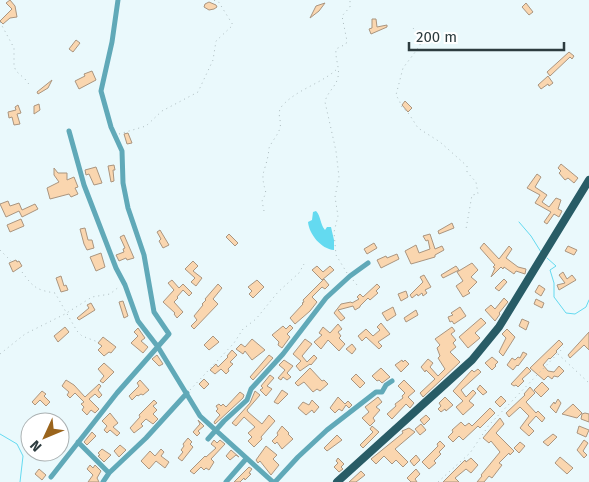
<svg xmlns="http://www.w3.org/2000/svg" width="589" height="482" viewBox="0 0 589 482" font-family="'Fira Sans',sans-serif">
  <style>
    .water { fill: #64daf0 }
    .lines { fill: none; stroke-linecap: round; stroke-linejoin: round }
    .stream { stroke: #64daf0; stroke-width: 1 }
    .building { fill: #fad6af; stroke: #aa957f }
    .path { stroke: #acbbbe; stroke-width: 1; stroke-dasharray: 1 4; stroke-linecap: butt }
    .street { stroke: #60a9b8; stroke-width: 5 }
    .primary { stroke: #285c66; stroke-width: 8 }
  </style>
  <rect width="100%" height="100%" fill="#eaf9fc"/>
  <!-- water -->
  <path class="water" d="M316,211C321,216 320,224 325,230L327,227H331L334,240V250C321,249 309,234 308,222L312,220L313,212Z"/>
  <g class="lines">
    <!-- stream -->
    <path class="stream" d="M519,222L531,236L541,252
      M547,258L556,266L550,270L554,283V297L566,313L575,314L586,307L589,300
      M0,434L17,444L23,456L20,482"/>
  </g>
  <!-- building -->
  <path class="building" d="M10,0L15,6L17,17L10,18L3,24L0,21L12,9L6,3Z
    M209,2L216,5L217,7L214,9L209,10L204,7L205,4Z
    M325,3L319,11L310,18L316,6Z
    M526,3L533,12L529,15L522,7Z
    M372,19H376L377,27L387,25V27L371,34L369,29L372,28Z
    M76,40L80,43L73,52L69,49Z
    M569,52L574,56L572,59L570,57L550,76L547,72Z
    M92,71L96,80L79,89L75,81L85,76L84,74Z
    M548,76L553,83L549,86L548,84L541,89L538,85Z
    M52,80L48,88L38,94L37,92Z
    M405,101L412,108L408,112L402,105Z
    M39,104L40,110L34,114V106Z
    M18,105L21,113L17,114L20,124L14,125L12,117L9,118L8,112L16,110L15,107Z
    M128,133L132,143L127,144L124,134Z
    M561,164L578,178L574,183L568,178L565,180L559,173L561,171L558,168Z
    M114,165L115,170H113L114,181L111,182L108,166Z
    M96,167L102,183L94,185L89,174L86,175L85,170Z
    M54,168L58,173H67V180L74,177L78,187L75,188L78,194L71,197L69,194L50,199L47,188L59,182L54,175Z
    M537,174L541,177L535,187L547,195L542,202L549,207L556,198L561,200L558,209L562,211L559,217L554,214L547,224L544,222L551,212L535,203L540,195L527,188Z
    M8,201L10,206L19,203L22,210L35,204L38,209L22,217L19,211L6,217L0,204Z
    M21,219L24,226L10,232L7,225Z
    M452,223L454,228L439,234L438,231Z
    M85,228L88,240H92L94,248L87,250L84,244L80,229Z
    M160,230L169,245L163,248L159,241L161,239L157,232Z
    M229,234L238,243L235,246L226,237Z
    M430,234L435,249L442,246L444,250L435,255V257L411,264L405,251L416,245L419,253L430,249L428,240L426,241L423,236Z
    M124,235L134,258L127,260L126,258L119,261L116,255L124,252L123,249L125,248L120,237Z
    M374,243L377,248L367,254L364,249Z
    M484,243L499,259L509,246L512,249L506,258L518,267L526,269L525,274L516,271L514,274L504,267L503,269L501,267L491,277L495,268L493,267L495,265L480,248Z
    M568,246L577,250L574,255L565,251Z
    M101,253L105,267L96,271L90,257Z
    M397,254L399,259L381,268L377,260L386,256L387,258Z
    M16,260L17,262L19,261L22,266L13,272L9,263Z
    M193,261L198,266L193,271L202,278L196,286L191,282L195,278L185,269Z
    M472,263L478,270L471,277L477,282L468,291L470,293L463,297L456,286L463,281L457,272Z
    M317,266L323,272L330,266L334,270L322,280L312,270Z
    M456,266L459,270L443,278L441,275Z
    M563,272L567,279L572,275L576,280L559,290L557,285L565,283L559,275Z
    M424,275L431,287L425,290L427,293L423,296L422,293L418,296L417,294L412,298L410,295L423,282L420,277Z
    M61,276L64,286L66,285L68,290L61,292L56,278Z
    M324,279L329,285L325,289L322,287L312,297L317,302L310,311L295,324L290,318L303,304L302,303L304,302L303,300Z
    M504,279L507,282L499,291L495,288Z
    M172,280L179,288L183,284L192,293L189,296L183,290L177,297L178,298L174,302L183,312L177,318L174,314L175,313L163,302L174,290L168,283Z
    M257,280L264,287L253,298L249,294L252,291L248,287Z
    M218,284L222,288L213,299L218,304L194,329L191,326L197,320L194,316L203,305L202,304L206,300L205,299Z
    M377,284L380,287L376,291L378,293L370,300L368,298L360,306V307L355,310L353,306L338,310L345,318L341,321L334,313L341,304L351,302L352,303L359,299L357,297L360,294L363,297Z
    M539,285L545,289L541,296L535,292Z
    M406,291L408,297L401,301L398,294Z
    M504,298L508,302L499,313L500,314L495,321L485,310L491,305L495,309Z
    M536,299L544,303L542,308L534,304Z
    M123,301L128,316L124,318L119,302Z
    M91,303L95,310L79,320L77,318L89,308L87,305Z
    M393,307L396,315L387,321L382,313Z
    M460,307L466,316L454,324L452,321L450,322L448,317L453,315L451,313Z
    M416,310L418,315L406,322L404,318Z
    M481,318L486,323L475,333L480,338L468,348L459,337Z
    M522,319L529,322L526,330L519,326Z
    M381,323L390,334L378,342L382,346L379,349L366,337L362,341L358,336L366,329L373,336L380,330L377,327Z
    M338,324L342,329L338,332L341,336L339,338L345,344L339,351L328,340L321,349L314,342L322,335L319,333L323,327L330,333Z
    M290,325L293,328L287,334L290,337L282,348L278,345L279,342L272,335L283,326L286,329Z
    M65,327L69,332L58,342L54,336Z
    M452,327L455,331L451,334L456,340L453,343L456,347L450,352L460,362L423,397L420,393L435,379L426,370L425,372L421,367L428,359L433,363L430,367L438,376L445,369L438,358L440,356L437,348L440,345L435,339Z
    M138,328L145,338L141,341L148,347L143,353L131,343L138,336L134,332Z
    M507,329L515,337L503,356L499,352L506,338L502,334Z
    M589,332V350L584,345L570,358L568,355Z
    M213,336L219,342L209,350L204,345Z
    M103,337L116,347L111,353L109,352L104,356L98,350L102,346L98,343Z
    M252,339L265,350L252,360L245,351L243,354L236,349L241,344L245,347Z
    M305,339L312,344L302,356L307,362L314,355L317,358L311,365L310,364L300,371L296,366L301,361L293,354Z
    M559,340L563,344L556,351L557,352L550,359L549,358L543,365L548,371L554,372L559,366L564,371L558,377L554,376L552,379L548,376L544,380L530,368Z
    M352,344L356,349L352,354L346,349Z
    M232,350L237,355L230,362L233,364L228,369L229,371L226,374L221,369L215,374L210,370L216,364L218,367L228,357L227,356Z
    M523,352L527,354L518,366L517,365L513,370L507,365L512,358L515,360L518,357L520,358Z
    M157,355L163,364L159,366L152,359Z
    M269,355L273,358L253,380L250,377Z
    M492,357L498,362L495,365L496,366L492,370L485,363Z
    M284,360L293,366L287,373L291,377L287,380L283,377L281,380L278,378L285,370L279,365Z
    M402,360L403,362L405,360L409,364L401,372L395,365Z
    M104,363L114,372L103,383L100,381L104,376L98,369Z
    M527,367L531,371L522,379L524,381L518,387L516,385L514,386L511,384Z
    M310,368L322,381L324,380L328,384L320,391L317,389L313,392L304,382L298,386L295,383Z
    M381,368L390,377L382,383L379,380L377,381L372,376Z
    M478,369L481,372L461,390L466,397L473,390L476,393L469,401L474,405L463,415L456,407L463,401L453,391L472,370L474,372Z
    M356,374L365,383L360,388L351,379Z
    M270,375L274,378L267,386L272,389L266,396L260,390L263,388L261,386Z
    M204,379L209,384L204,389L199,384Z
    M66,380L74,385L85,397L99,384L101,386L98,390L102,395L99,398L95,394L89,399L99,409L95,413L91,410L87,415L82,410L84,407L81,404L84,402L75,393L70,398L67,395L69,392L62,386Z
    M140,380L149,390L143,395L141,394L138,396L137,395L132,400L129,396L139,386L137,383Z
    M404,380L415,391L408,397L414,403L410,408L406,404L392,419L387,414L396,406L395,404L403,398L402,396L405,393L398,386Z
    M542,382L549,389L541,397L534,390Z
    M480,385L487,392L483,395L477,389Z
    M530,387L535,393L526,402L536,413L538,411L545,418L542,422L536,416L528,425L534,431L529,436L520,428L529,416L520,407L509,417L506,413L525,395L524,394Z
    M282,390L288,394L278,404L274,402Z
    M42,391L46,394L44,396L50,402L46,406L40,400L35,405L32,402Z
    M255,391L260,395L247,410L248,412L262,424L269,415L275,421L261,437L262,439L254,447L248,441L252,437L248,433L255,427L244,417L236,426L232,423L250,403Z
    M240,392L244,395L243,398L215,424L214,422L220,415L216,411L218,409L216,406L219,404L221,406L223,404L226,407Z
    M501,396L506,401L500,407L495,402Z
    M338,397L345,404L348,401L352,405L349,408L346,405L342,411L339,409L335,413L330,408Z
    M378,397L382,402L376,407L380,410L373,418L375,421L370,426L362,418L369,412L365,407Z
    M445,397L453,405L446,411L445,409L441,412L438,409L441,406L439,403Z
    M558,399L561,403L556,413L550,407L554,402L555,404Z
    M154,400L157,403L153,406L157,410L153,414L158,419L153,424L146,419L141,424L143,426L134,433L130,428L140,417L139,415Z
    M312,400L319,407L314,413L312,410L306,415L298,408L303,402L309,405Z
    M573,404L582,413L577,418L562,414Z
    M490,408L495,413L480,428L478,426L463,440L459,436L453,442L448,437L453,432L452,430L461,422L465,426L469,423L472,426Z
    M110,413L118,423L113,427L120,433L117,436L110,430L107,433L104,430L107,426L102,421Z
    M585,413L589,414V422L581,419L582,414Z
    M426,415L430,419L424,425L420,420Z
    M500,418L504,424L496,433L514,451L510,455L509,453L499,463L502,465L492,478L489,476L484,482H477L482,476L481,475L500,452L491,441L489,443L483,438Z
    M198,420L204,426L198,431L200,433L197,436L193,432L200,424Z
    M421,424L426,430L420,435L415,429Z
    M282,426L289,433L288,434L293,439L282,449L277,442L275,444L272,441L278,435L277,433Z
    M372,426L379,432L363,448L360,445L373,432L370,429Z
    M579,426L589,430L586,437L577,433Z
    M409,428L415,432L395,449L408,462L403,467L396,460L392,464L384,456L376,464L371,459L403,433L402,431Z
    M92,432L96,436L87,445L84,442Z
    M553,434L557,437L548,446L543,442Z
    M337,435L342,440L327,451L324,448Z
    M188,438L192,442L190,444L193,447L182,461L178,458L183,452L181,450L184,446L183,444Z
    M214,440L217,443L220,440L225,444L211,459L214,462L209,470L206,468L204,470L201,467L194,474L190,471L205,456L206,457L216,448L211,444Z
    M584,440L588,443L583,451L587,455L584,458L577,450Z
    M440,441L445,446L439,452L441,454L434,461L436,463L429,469L422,462L438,446L437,444Z
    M520,442L525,446L519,453L514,448Z
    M120,445L126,450L119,457L114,451Z
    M266,446L277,455L273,459L279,465L271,475L260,461L258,463L256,460Z
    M102,449L111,455L104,462L98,456L100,455L98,453Z
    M161,449L164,452L161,456L169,462L165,468L156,461L149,469L141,461L150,451L155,456Z
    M231,450L239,457L236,455L230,460L226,456Z
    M416,455L420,460L414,466L410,461Z
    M560,457L573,468L567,474L555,463Z
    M338,458L344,464L341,467L343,469L339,472L334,467L338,463L336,461Z
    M471,458L478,465L471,473L466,469L455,478L459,482H443L465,460L466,462Z
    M90,465L93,468L95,465L101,471L97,478L99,482H88L93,475L87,469Z
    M249,467L252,469L249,473L251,474L245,480L244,478L240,482H234Z
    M39,469L46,475L42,480L35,474Z
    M416,469L420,474L415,479L417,482H411L407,478Z
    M361,471L365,475L356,482H349Z"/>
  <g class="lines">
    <!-- path -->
    <path class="path" d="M0,22L14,48V66L16,71L25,79L31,87
      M413,28L422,38L421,43L416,51L403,68L396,95L400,102V105L409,114L418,128L440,142L467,166V172L476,182L478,194L472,195L466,229
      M119,134L146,126L162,111L198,92L213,60L216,41L233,25L218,1L211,0
      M264,211L262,201L266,193C260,172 264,175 268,156C269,152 268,152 269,148C272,141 278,135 280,128C282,120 276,113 282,106C297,89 321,84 337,69
      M0,250L11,261
      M22,272C33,287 36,290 55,293L77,331L82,336L98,342
      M347,273L336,255L334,232L338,216L335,197L339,177L336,151L325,102C327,92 336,87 338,77C340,68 335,59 336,49L346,44L347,41L342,16L350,7V0
      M353,280L357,285
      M0,354L25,334L65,314L92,297L110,294L120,286
      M558,354L589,383
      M190,390L234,343L243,329L256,319L278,292L299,273L304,264
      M438,482L470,453L489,425L564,347"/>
    <!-- street -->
    <path class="street" d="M69,131L84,185L116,268L125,285L138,321L158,347L200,416L273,482
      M208,439L224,421L247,400L251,389L283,354L326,298L350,276L368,263
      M78,442L109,473
      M51,477L117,393L169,334L154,312L144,255L128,208L123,183L122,151L111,127L101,91L112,42L118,0
      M103,482L109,473L146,438L187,393
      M226,482L246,459
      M275,482L298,457L327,430L376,392H382L386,385L392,381"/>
    <!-- primary -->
    <path class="primary" d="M337,482L472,360L499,327L589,180"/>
  </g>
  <!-- north arrow -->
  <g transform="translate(45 437) rotate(226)"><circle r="24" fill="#ffffff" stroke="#abb1b2"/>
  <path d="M0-4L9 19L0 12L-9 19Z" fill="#9a641c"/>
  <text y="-8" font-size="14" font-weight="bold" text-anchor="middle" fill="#2d3c3f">N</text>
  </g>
  <!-- scale -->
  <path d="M409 42v8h155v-8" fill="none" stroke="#2d3c3f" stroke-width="2.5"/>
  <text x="416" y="42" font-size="15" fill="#2d3c3f" stroke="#ffffff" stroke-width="4" paint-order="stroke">200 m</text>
</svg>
